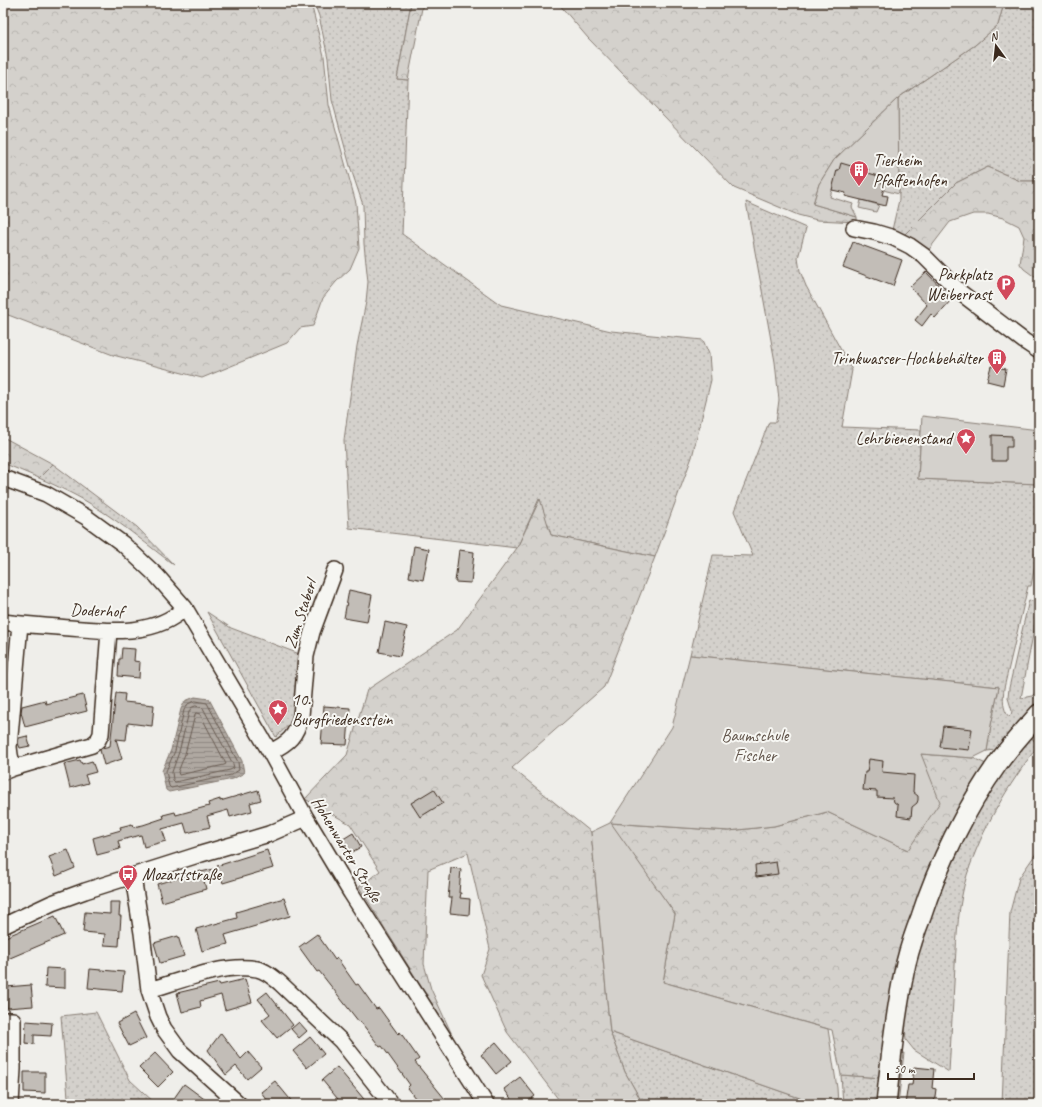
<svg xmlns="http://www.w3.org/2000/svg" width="1042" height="1107" viewBox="0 0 1042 1107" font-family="Caveat,sans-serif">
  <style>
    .grass { fill: url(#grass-dots); stroke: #887e75 }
    .forest { fill: url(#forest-crowns); stroke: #887e75 }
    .garden { fill: #d4d1cc; stroke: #887e75 }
    .water { fill: url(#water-rules); stroke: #81766d }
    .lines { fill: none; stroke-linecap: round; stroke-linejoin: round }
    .shore { stroke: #695c52; stroke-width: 1 }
    .building { fill: #c2bdb7; stroke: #3b2a1e }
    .minor-casing { stroke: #3b2a1e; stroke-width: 18 }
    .major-casing { stroke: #3b2a1e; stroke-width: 22 }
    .minor { stroke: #f6f6f2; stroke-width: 15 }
    .major { stroke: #f6f6f2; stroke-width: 19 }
    .labels { text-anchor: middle; stroke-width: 4; stroke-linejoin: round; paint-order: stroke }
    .poi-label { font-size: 17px; fill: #3b2a1e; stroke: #f6f6f2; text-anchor: start }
    .street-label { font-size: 17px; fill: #3b2a1e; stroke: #f6f6f2 }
    .park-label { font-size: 17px; fill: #61544a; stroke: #f6f6f2 }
  </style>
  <defs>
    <pattern id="grass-dots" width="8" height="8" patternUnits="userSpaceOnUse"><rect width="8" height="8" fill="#d4d1cc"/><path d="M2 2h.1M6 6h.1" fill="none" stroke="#b7b4af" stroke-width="1.8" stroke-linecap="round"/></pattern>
    <pattern id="forest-crowns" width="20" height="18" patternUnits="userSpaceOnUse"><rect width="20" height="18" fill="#d4d1cc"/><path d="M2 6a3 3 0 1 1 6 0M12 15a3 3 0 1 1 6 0" fill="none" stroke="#b7b4af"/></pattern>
    <pattern id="water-rules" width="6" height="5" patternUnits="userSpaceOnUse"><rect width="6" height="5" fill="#afa8a1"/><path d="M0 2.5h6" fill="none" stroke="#908983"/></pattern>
  </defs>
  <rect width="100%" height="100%" fill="#efeeea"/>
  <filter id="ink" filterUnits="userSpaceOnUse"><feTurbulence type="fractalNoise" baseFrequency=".025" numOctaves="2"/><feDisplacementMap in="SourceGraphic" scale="8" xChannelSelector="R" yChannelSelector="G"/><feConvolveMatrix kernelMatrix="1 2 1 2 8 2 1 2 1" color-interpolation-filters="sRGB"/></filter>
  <g filter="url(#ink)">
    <!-- grass -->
    <path class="grass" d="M314,3H411L397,79L408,80L402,234L501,305L611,331L703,340L709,354L711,380L692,457L655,557L551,535L539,499L517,548L349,528L344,440L357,346L366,302L368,282L364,244L363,205L350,166L332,100L328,58L319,16Z
      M1004,3H1039V181H1020L988,167L956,183L903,236L892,230L899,200L898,98L975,45L998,25Z
      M746,202L806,228L798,258L800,271L806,286L852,370L842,427L921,430L918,479L1039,484V543L1031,586H1028L1004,688C1003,698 1002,709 1009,717L1011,715L1012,711L1008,698L1009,688L1029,600L1039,603L1021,698L1032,696L1039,689V704L996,750L987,751L991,725L999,687L690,655L713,555L753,556L734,511L769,422H776L779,400L775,362Z
      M53,464L137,527L174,565C149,546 124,525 97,508C79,496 59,487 39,478Z
      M207,612L231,628L302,655L293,721L276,737Z
      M1029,735L1036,743L1037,747C1008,786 982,828 967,875C958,904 957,935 955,965C953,1001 951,1036 949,1072L914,1050L906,1040L904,1020L914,964L936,893L990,785Z
      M1039,849V1104H1002L1010,912L1019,878Z
      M96,1012L130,1080L156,1104H94L68,1097L61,1016Z
      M610,1032L817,1104H643L625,1072Z
      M841,1075L882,1078L879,1104H843Z"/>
    <!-- forest -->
    <path class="forest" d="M3,3H311L324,56L329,105L356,203L359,248L350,269L336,282L323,298L313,326L300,328L287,343L202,378L113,355L3,313Z
      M411,3H423L408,80L397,79Z
      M558,3H1004L998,25L975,45L898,98L834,160L819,184L813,204L857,217V222L817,220L798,215L734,188L588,38Z
      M988,167L1020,181H1039V280L1024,269L1020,264L1024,237L1019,226L1003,218L988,214H973L950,222L924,256L903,236L956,183Z
      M3,437L53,464L39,478L3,463Z
      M540,499L551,535L655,557L604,687L512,768L591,832L610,1032L625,1072L643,1104H562L507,1032L481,975L490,949L468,853L428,870L424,964L431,989L454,1039L359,887L380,871L350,824L305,799L347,755L367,690L457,630L517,548Z
      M1039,724V745L1029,735Z
      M920,754L973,758L986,764L938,857L882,1078L841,1075L832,1030L663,982L675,914L610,823L729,831L774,826L827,812L908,850Z
      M904,1053L898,1104H892L900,1054Z"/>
    <!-- garden -->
    <path class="garden" d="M898,98L899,194L883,190L885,185L881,183L882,177L868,173L869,169L864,168L861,176L838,170L830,197L853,204L852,207L857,217L813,204L819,184L834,160Z
      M861,200L879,205L876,212L859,208Z
      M922,416L1039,430V484L918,479Z
      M690,655L999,687L991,725L987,751L973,758L921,754L940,802L908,850L827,812L774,826L729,831L611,823L675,914L663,982L828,1029L837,1088L838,1104H817L610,1032L591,832L610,823L672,727Z"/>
    <!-- water -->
    <path class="water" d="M195,697L209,699L242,761L244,773L233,779L169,792L166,790L162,771L171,750L181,709L185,701Z"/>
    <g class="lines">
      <!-- shore -->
      <path class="shore" d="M196,701L207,703L238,762L239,770L231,775L171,788L169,786L166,771L175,751L184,710L188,704Z
        M196,706L203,708L233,764L234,768L230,770L175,782L173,780L172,772L179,752L189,712L191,708Z
        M196,713L200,714L226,764L224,765L179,775L178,772L185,754L195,715Z"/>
    </g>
    <!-- building -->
    <path class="building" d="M841,163L868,171V173L882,177L881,183L885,185L882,195L888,196L886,206L845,196L846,193L832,190L837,170H839Z
      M853,242L902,260L893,286L843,267Z
      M926,272L952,299L935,318L931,314L922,326L915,320L927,305L910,287Z
      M991,366L1006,369L1003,385L987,381Z
      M992,435L1012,436V447H1006V461H992Z
      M414,546L429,549L423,580L409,577Z
      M459,550L474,552L471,583L455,582Z
      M349,590L372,595L367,622L344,618Z
      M385,622L407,627L400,656L379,652Z
      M122,648L135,649L134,661L140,662L139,678L118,676L119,659H121Z
      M116,693L125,694L124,702L154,705L152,726L128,723L126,740L116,739L122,759L104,765L100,750L102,748L110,746Z
      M83,695L87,711L25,727L21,712L22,706L45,700L46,704Z
      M324,706L350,708L347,745L321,744Z
      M943,726L972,729L969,750L940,747Z
      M27,736L30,746L20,748L18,743L19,738Z
      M869,759L883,761L882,772L914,775L913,792L918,796V800L917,803L912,807L911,818L897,816L898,805L894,802L893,798L877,797V791L863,790L865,772H867Z
      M80,760L82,764L92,761L96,772L85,775L88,783L70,788L64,764Z
      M434,789L443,803L420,817L411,803Z
      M258,790L261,800L250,803L252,811L230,817L228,810L207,816L210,827L187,833L184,823L162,829L166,841L144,847L141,835L118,841L120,849L97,855L93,838L121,830L120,827L132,824L133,827L143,825L164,818L163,815L175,812L176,815L209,806L208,803L220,799V801Z
      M353,833L361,847L348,854L340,841Z
      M68,850L75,868L56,876L49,857Z
      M267,850L273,868L223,883L221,877L204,881L206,889L162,902L157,884L201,871V872L218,868L217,866Z
      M776,862L778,874L756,877L755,865Z
      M451,868L461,869L459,893H461L460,898L470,899L469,915L450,913L452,898H448Z
      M284,898L290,916L225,935L228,944L202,951L196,929L237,918L236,912Z
      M110,902H120L119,916H121L119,946L104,945L105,934L83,932L85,912L110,914Z
      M55,916L64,935L3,961V938Z
      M317,934L335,960L337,958L356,985L358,984L376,1009L379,1008L398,1034L400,1032L419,1059L415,1062L449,1104H420L407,1088L410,1085L382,1046L380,1047L360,1021L359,1022L319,971L317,972L299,947Z
      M178,936L184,956L160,963L154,943Z
      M46,968L65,969V988L45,987Z
      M90,969L124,972L122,991L88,988Z
      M245,979L252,1002L225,1010L221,995L200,1001L201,1007L182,1012L177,993L219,983L220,985Z
      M31,985L33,1006L7,1008L6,987Z
      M267,992L293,1025L277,1038L262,1020L270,1014L258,999Z
      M134,1014L146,1038L129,1046L117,1023Z
      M26,1021L52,1023L51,1036L34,1035V1044L25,1043Z
      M299,1022L307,1031L299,1038L291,1029Z
      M221,1033L241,1059L248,1052L261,1067L247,1079L236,1066L226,1075L208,1050Z
      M310,1037L324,1054L307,1068L293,1051Z
      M496,1042L512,1061L496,1074L481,1055Z
      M155,1053L173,1072L158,1087L139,1068Z
      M337,1067L358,1092L368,1104H342L322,1080Z
      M914,1067L934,1069L932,1088L936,1089L934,1104H905L908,1085H912Z
      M24,1072H45V1093L24,1092Z
      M520,1077L535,1096L524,1104H515L504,1089Z
      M275,1081L294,1104H270L261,1092Z
      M184,1084L211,1104H170Z"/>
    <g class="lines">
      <defs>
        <path id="minor" d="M854,228L874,232L894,238L910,246L924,256L961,293L1024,341L1039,351
          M3,478L46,494L86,517L123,544L157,576L185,608L270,752L306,818L351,893L486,1104
          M3,622C25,625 48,626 70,628C109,631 154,637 185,608
          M270,752C289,743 296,736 301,716L306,656L312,632L335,570
          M13,768L10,755L9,747L20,624
          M3,772L13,768L92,745L98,740L101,734L109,631
          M133,877L142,933L149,990L158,1017L164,1029L180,1051L239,1104
          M3,926L52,903L85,891L201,854L269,834L306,818
          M149,990C180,981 224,963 257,969C265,970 274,978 280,983L341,1041L391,1104
          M3,1020H13V1069L11,1104"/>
        <path id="major" d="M886,1104C891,1057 896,1009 906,963C910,947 915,932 921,917C938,864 966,808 998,763C1011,745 1025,730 1039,714"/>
      </defs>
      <!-- minor casing -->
      <use href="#minor" class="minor-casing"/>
      <!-- major casing -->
      <use href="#major" class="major-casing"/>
      <!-- minor -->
      <use href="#minor" class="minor"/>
      <!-- major -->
      <use href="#major" class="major"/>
    </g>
  </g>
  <!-- icons -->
  <defs>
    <symbol id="building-pin" viewBox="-11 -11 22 30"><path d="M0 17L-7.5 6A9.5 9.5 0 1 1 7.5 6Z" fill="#d1495b" stroke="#f6f6f2"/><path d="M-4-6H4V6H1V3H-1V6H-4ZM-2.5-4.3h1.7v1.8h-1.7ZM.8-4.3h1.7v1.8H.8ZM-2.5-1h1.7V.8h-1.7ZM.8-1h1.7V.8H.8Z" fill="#fff"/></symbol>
    <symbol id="parking-pin" viewBox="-11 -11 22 30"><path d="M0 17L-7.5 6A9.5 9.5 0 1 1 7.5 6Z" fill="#d1495b" stroke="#f6f6f2"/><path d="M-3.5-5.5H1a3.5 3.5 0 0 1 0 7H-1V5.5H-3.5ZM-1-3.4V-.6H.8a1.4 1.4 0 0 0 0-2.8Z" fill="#fff"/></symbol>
    <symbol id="sight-pin" viewBox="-11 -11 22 30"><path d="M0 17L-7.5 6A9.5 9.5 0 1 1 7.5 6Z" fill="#d1495b" stroke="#f6f6f2"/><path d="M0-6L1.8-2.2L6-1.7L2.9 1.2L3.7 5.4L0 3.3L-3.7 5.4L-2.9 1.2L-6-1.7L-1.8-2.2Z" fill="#fff"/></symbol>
    <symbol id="bus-pin" viewBox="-11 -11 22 30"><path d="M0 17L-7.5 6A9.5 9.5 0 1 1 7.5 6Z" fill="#d1495b" stroke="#f6f6f2"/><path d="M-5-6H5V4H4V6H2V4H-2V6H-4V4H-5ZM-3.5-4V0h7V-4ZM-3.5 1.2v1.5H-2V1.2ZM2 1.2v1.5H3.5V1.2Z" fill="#fff"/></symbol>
  </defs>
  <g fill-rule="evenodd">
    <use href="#building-pin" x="848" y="159" width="22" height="30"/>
    <use href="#parking-pin" x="995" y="273" width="22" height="30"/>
    <use href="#building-pin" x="986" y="347" width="22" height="30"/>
    <use href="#sight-pin" x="955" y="427" width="22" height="30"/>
    <use href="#sight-pin" x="267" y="698" width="22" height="30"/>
    <use href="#bus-pin" x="117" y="863" width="22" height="30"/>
  </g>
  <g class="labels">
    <!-- poi labels -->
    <g class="poi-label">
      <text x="873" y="166">Tierheim<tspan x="873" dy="20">Pfaffenhofen</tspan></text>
      <text x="992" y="280" text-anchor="end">Parkplatz<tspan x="992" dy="20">Weiberrast</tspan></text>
      <text x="983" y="364" text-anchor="end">Trinkwasser-Hochbehälter</text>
      <text x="952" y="444" text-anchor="end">Lehrbienenstand</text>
      <text x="292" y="705">10.<tspan x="292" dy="20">Burgfriedensstein</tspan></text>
      <text x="142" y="880">Mozartstraße</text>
    </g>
    <!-- street labels -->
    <g class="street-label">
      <text transform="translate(97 610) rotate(2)" y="6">Doderhof</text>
      <text transform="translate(300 614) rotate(-72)" y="6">Zum Staberl</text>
      <text transform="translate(347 849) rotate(59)" y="6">Hohenwarter Straße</text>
    </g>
    <!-- park labels -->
    <g class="park-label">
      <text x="755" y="741">Baumschule<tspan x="755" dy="20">Fischer</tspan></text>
    </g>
  </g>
  <!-- margin -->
  <rect width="1042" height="1107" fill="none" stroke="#f6f6f2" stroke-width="16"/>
  <rect x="8" y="8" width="1026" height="1091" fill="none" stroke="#3b2a1e" stroke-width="1.5" filter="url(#ink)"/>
  <!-- north arrow -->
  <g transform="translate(996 46) rotate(345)" stroke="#f6f6f2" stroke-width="3" paint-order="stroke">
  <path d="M0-3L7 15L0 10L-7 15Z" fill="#3b2a1e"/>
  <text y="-6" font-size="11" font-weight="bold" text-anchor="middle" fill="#3b2a1e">N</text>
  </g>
  <!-- scale -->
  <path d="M888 1073v6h86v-6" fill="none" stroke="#3b2a1e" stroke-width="2"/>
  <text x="894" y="1073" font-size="12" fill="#3b2a1e" stroke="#f6f6f2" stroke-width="3" paint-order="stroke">50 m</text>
</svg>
